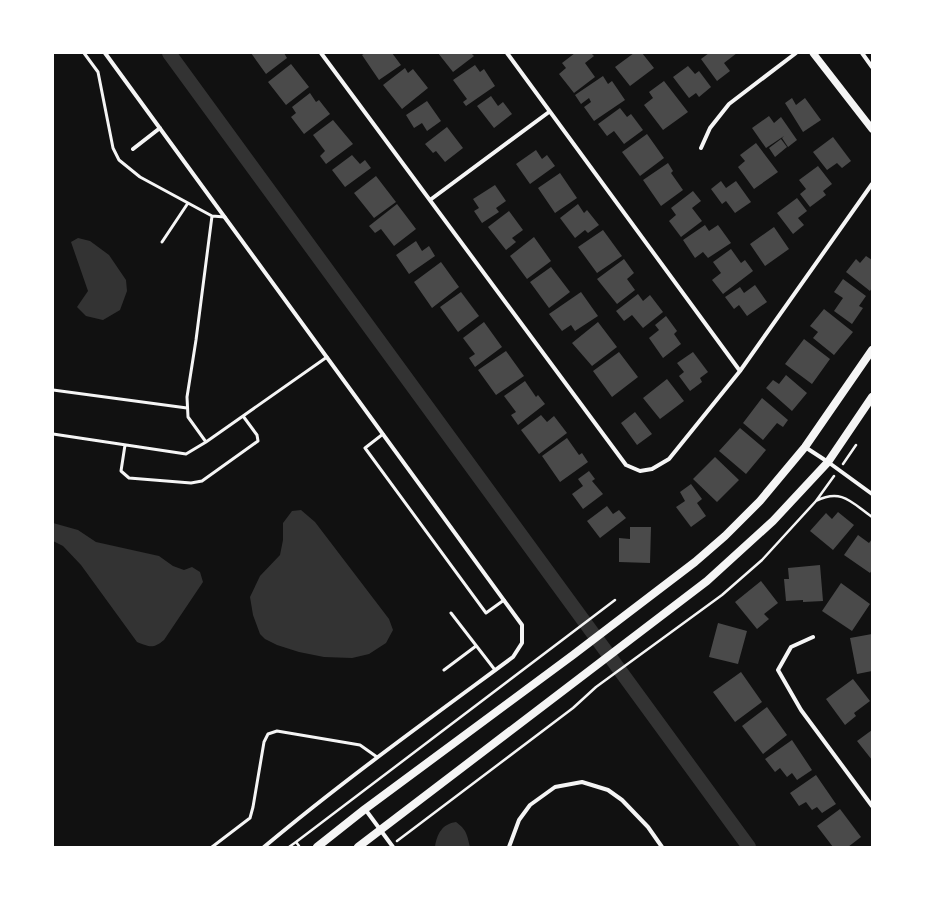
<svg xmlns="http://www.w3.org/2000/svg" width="925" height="900" viewBox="0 0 925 900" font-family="'Archivo Narrow',sans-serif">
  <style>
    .water { fill: #333 }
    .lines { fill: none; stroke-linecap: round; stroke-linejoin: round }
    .canal { stroke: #333; stroke-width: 14 }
    .building { fill: #4a4a4a }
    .path { stroke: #f5f5f5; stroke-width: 2.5 }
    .service { stroke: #f5f5f5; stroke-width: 3 }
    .minor { stroke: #f5f5f5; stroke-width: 4 }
    .tertiary { stroke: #f5f5f5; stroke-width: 7 }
    .secondary { stroke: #f5f5f5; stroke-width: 8 }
  </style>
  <rect width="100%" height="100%" fill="#111"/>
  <!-- water -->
  <path class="water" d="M78,238L90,241L109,255L126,280L127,291L120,310L103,320L86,316L77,307L88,291L71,242Z
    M301,510L315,522L389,619L393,630L386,643L369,654L352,658L324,657L299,652L277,645L265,639L260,634L253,615L250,597L260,576L280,555L283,540V523L292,511Z
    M53,523L78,530L96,542L159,556L173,566L184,570L192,567L200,572L203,582L164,640C153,649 150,647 137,642L81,565L63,546L53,541Z
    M456,822C467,830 467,835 470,847H435C437,834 442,824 456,822Z"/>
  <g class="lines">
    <!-- canal -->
    <path class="canal" d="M169,53L749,847"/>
  </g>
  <!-- building -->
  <path class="building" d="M251,53H284L287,58L266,74Z
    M365,53H392L401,65L379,80L362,55Z
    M438,53H471L474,56L453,72Z
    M575,53H591L594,56L585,63L595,77L574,93L559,74L566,68L562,63Z
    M634,53H642L654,68L630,86L615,67Z
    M709,53H737L724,63L730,71L717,81L701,59Z
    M291,64L309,87L286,105L268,82Z
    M475,65L480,72L484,69L495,86L466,106L463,102L467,99L453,80Z
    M688,66L695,74L699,71L711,87L699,97L696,93L689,98L673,77Z
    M405,68L408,73L413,69L428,88L402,109L383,85Z
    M603,76L608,84L612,81L625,100L594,121L584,107L591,102L589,98L581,104L575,95Z
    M664,81L688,112L663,130L644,105L653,98L649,92Z
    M310,93L316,102L319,100L330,114L304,134L291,117L296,113L292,107Z
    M491,96L498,106L503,102L512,114L494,128L477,106Z
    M792,98L796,105L805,98L821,120L803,132L785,103Z
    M427,101L441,121L427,131L422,123L414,128L406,115Z
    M620,108L627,117L631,114L643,130L624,144L614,131L607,136L598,124Z
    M769,116L774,123L781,117L797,140L788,147L782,138L784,136L766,148L752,128Z
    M333,120L353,144L326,164L320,156L325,151L313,135Z
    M447,127L463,148L445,162L436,151L433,153L425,144Z
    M647,134L664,158L640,176L622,152Z
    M833,137L851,161L842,168L837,163L827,170L813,152Z
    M781,139L787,147L775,157L769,148Z
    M756,143L778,172L754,189L738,167L745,161L740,155Z
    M536,150L542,159L547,155L555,166L530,184L516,164Z
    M352,155L360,164L365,160L371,168L345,187L332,170Z
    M668,163L673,171L671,173L683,190L661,206L643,180Z
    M818,166L832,184L823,191L826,195L810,207L800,194L806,189L799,180Z
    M560,173L577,198L555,213L538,188Z
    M376,176L396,202L374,218L354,193Z
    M721,181L726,188L736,181L751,202L735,213L726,201L722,204L711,189Z
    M495,185L506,201L496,208L499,212L482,223L474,211L479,208L473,199Z
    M693,191L701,201L692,208L702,221L681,237L669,221L676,215L671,208Z
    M797,198L807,211L798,218L804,225L793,234L777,213Z
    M397,204L416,229L394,246L381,229L375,233L369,226Z
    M578,204L584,213L587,210L599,225L588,233L585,230L575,238L560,218Z
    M509,211L523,230L512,238L516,242L506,250L488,227Z
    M705,225L709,231L718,225L731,243L708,258L703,252L695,258L683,240Z
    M774,227L789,249L765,266L750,244Z
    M603,230L622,256L597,273L578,247Z
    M534,237L551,261L527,279L510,256Z
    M416,241L422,251L429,246L435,256L409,274L396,255Z
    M731,249L741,263L745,260L753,271L723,294L712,280L721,273L713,262Z
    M866,256L872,260V288L870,291L846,272L856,259L860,263Z
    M624,259L634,273L627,279L635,290L617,304L597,279Z
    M441,262L459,287L432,308L414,282Z
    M551,267L570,292L549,308L530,282Z
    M843,279L866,296L859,306L863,308L852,324L834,311L843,298L834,292Z
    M755,285L767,302L747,316L739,305L734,309L725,297L740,287L744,293Z
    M461,292L479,316L458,332L440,307Z
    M581,292L598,316L575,331L571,325L562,331L549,314Z
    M638,294L643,301L650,295L663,312L643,328L632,315L624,321L616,311Z
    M824,309L853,332L834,355L813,338L818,332L810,326Z
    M666,316L677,331L674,334L681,344L663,358L649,338L659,330L655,325Z
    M484,322L502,347L475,367L469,358L475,354L463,338Z
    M598,322L617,347L592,366L572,343Z
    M804,339L830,359L812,384L785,364Z
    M506,351L524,376L496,395L478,370Z
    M619,352L638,377L612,397L593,371Z
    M693,352L708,372L700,378L702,382L690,391L679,376L684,372L677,363Z
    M786,375L807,393L792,411L766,388L773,380L779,384Z
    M667,379L684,401L660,419L643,398Z
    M525,381L536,397L538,395L545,404L518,425L511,415L516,412L504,396Z
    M762,398L788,420L783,427L777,423L763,440L743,423Z
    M635,412L652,434L637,445L621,423Z
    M541,415L547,422L554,416L567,433L539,454L521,430Z
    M740,428L766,450L746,474L719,451Z
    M567,438L579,455L582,453L588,462L560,482L542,456Z
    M715,457L739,480L717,502L693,479Z
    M589,471L595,479L592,481L603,494L583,509L572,494L583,486L578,479Z
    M691,484L702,499L697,503L706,516L691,527L676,507L685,501L680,492Z
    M607,506L613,514L619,510L626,518L600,538L587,521Z
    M838,512L854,525L833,550L810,531L826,513L832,519Z
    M630,527H651L650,563L619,562V538L630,539Z
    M858,535L869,543L872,539V570L870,573L844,555Z
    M820,565L823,601L803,602V600L786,601L784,579H789L788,568Z
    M761,581L778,603L764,614L769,619L757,629L735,602Z
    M841,583L870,604L852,631L822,611Z
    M718,623L747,631L738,664L709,657Z
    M872,634V671L857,674L850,638Z
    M741,672L762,702L735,722L713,692Z
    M853,679L870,701L854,713L856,716L845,725L826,699Z
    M767,707L787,735L763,754L742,726Z
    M872,730V760L857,741Z
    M792,740L812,770L797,780L792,773L787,777L780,768L775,772L765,759Z
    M816,775L836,804L822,813L817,807L812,810L806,802L799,806L790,793Z
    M840,809L861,837L848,847H833L817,826Z"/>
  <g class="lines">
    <!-- path -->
    <path class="path" d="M843,464L856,445
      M834,476L816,501C842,488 852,503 872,517
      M397,841L573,708L596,687L722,595L762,560L816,501
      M299,846L296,842L615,600
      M289,847L296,842"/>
    <!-- service -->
    <path class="service" d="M84,53L98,72L113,148L119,160L140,177L212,216L225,217
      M162,242L188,203
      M53,390L187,408
      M53,434L186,454L206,442L327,357
      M383,434L365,448L486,613L504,600
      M206,442L188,417L187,397L196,340L212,216
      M125,445L121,471L129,478L191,483L202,481L258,441L257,435L243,416
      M451,613L495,670
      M444,670L476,646
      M212,847L250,818L253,807L264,742L268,734L277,731L360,745L377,757"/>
    <!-- minor -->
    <path class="minor" d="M105,53L522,625V643L513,657C429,719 344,780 264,847
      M321,53L626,465L640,471L652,469L669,459L740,371L872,184
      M507,53L740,371
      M862,53L872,67
      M701,148L710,128L729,104L796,53
      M133,149L160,128
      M430,200L549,112
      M805,447L828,462L872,494
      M813,637L791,647L778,670L801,710L872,806
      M365,809L393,847
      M509,847L519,820L530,805L555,787L582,782L608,790L622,800L648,827L662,847"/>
    <!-- tertiary -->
    <path class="tertiary" d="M813,53L872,129"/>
    <!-- secondary -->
    <path class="secondary" d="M317,847L365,809L573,655L695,562L725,536L760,501L805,447L872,350
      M358,847L707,581L773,521L828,462L872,397"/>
  </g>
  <!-- border -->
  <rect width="925" height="900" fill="none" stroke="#ffffff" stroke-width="108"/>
</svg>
